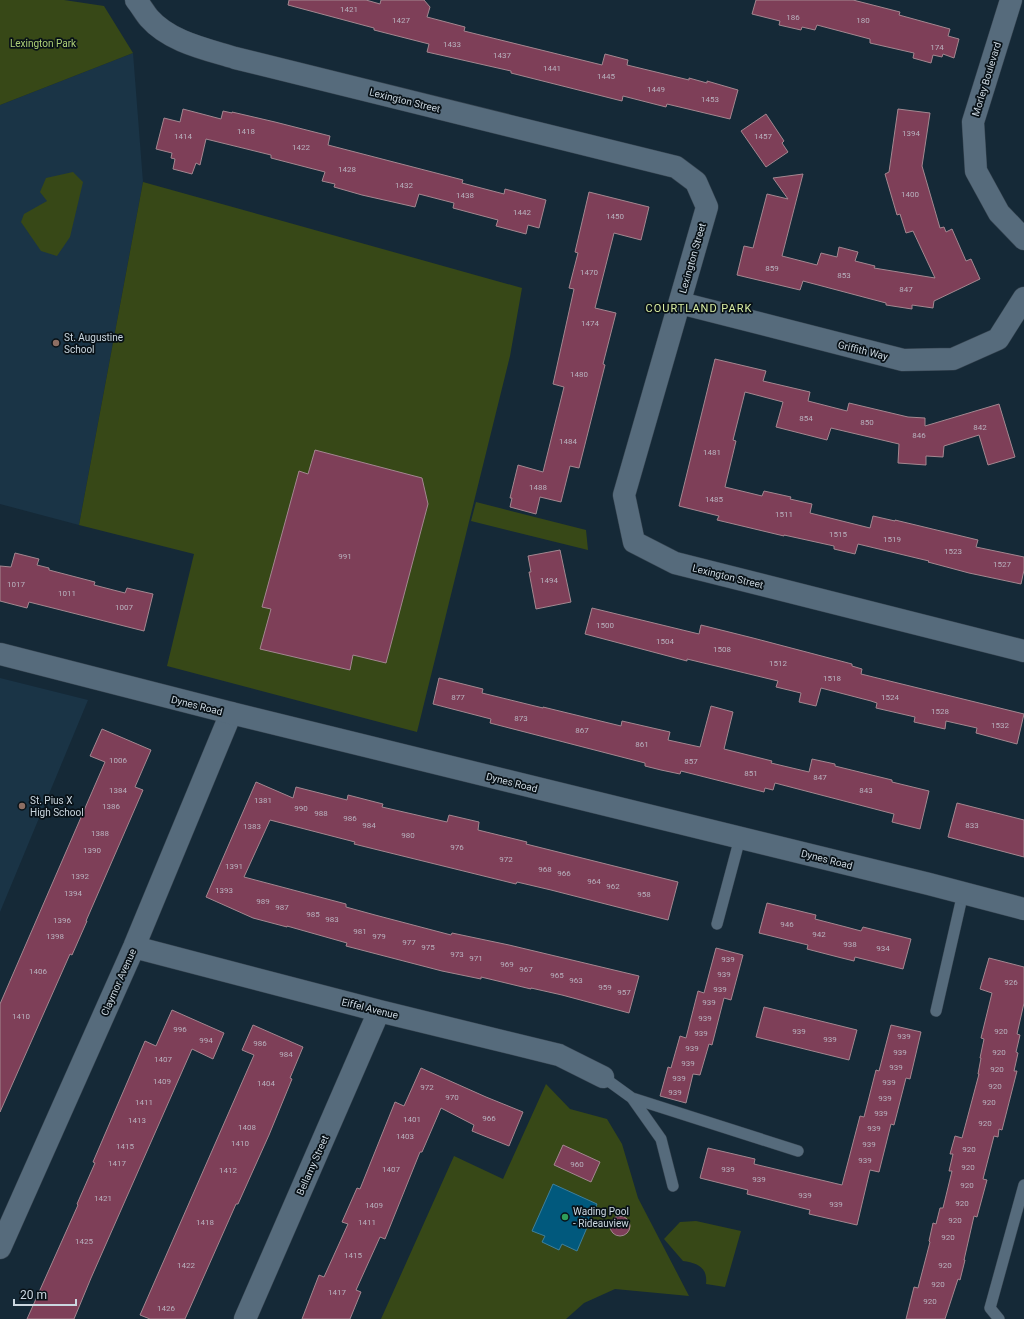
<svg xmlns="http://www.w3.org/2000/svg" width="1024" height="1319" viewBox="0 0 1024 1319" font-family="Roboto,sans-serif">
  <style>
    .built { fill: #1a3446 }
    .green { fill: #374817 }
    .water { fill: #01597d; stroke: #3e7f9b }
    .building { fill: #7e3f58; stroke: #a38790 }
    .lines { fill: none; stroke-linecap: round; stroke-linejoin: round }
    .lane-casing { stroke: #364450; stroke-width: 12 }
    .street-casing { stroke: #364450; stroke-width: 23 }
    .secondary-casing { stroke: #364450; stroke-width: 23 }
    .lane { stroke: #566b7c; stroke-width: 11 }
    .street { stroke: #566b7c; stroke-width: 22 }
    .secondary { stroke: #566b7c; stroke-width: 22 }
    .education-dot { fill: #8d6e63; stroke: #081117; stroke-width: 1.5 }
    .leisure-dot { fill: #2e9e5b; stroke: #081117; stroke-width: 1.5 }
    .labels { text-anchor: middle; stroke-width: 3.5; stroke-linejoin: round; paint-order: stroke }
    .number-label { font-size: 8px; fill: #b8b1be }
    .park-label { font-size: 10px; fill: #adcf76; stroke: #081117 }
    .street-label { font-size: 10px; fill: #cbd7e0; stroke: #081117 }
    .poi-label { font-size: 10px; fill: #cbd7e0; stroke: #081117; text-anchor: start }
    .neighbourhood-label { font-size: 11px; letter-spacing: 1px; fill: #d8eca1; stroke: #081117 }
  </style>
  <rect width="100%" height="100%" fill="#152937"/>
  <!-- built -->
  <path class="built" d="M133,53L143,182L79,525L0,504V105Z
    M0,678L88,700L0,912Z"/>
  <!-- green -->
  <path class="green" d="M0,0H64L104,6L133,53L0,105Z
    M73,172L83,182L70,237L57,256L41,251L21,222L24,214L47,201L40,192L46,178Z
    M143,182L522,288L510,356L417,732L167,666L194,554L79,525Z
    M476,502L586,530L588,550L471,521Z
    M546,1084L570,1109L607,1119L622,1144L638,1198L689,1296L615,1289L584,1303L566,1319H381L454,1156L503,1179Z
    M696,1221L741,1231L725,1287L706,1284C708,1267 697,1263 683,1261L664,1239L680,1222Z"/>
  <!-- water -->
  <path class="water" d="M553,1184L597,1204L577,1251L562,1244L559,1250L542,1242L545,1236L532,1231Z"/>
  <!-- building -->
  <path class="building" d="M289,0H366L380,4L381,0H424L430,7L427,17L465,27L464,31L602,65L605,54L628,60L627,65L689,80V78L707,83V81L738,90L730,119L667,104L666,107L623,96L622,101L511,73V71L427,52L429,44L374,30V28L288,5Z
    M756,0H853L900,12L899,15L950,29L948,36L959,39L954,58L943,54L942,57L933,55L931,63L913,58L914,53L870,43V39L817,25L815,30L802,27L801,30L779,25L780,21L752,14Z
    M183,109L221,119L223,111L232,113V112L275,122L330,136L328,145L463,180L462,183L504,194L505,189L546,200L539,228L528,225L526,234L496,226L498,220L453,208L454,203L419,194L415,207L362,195L334,187L335,184L322,181L325,172L271,158V155L206,139L200,165L196,163L192,174L173,169L175,159L171,158L172,153L156,149L164,118L180,122Z
    M898,109L930,113L922,166L940,228L944,227L946,232L952,229L966,261L971,259L980,279L934,301L933,308L912,305V309L886,305V303L803,281L800,290L737,275L744,246L753,248L767,194L788,199L773,178L803,174L782,256L817,265L821,253L837,257L839,247L858,252L855,261L875,266L874,268L935,278L913,231L906,233L900,214L897,215L885,174L889,172Z
    M766,114L784,141L782,143L788,152L766,167L741,131Z
    M589,192L649,207L641,240L614,233L595,308L616,313L603,364L605,365L579,468L570,466L561,502L540,497L536,514L510,507L512,498H510L518,465L543,472L564,387L553,384L574,289L569,288L578,253L575,252Z
    M715,359L766,371L763,381L810,392L808,401L847,411L849,403L908,417L925,418V426L999,404L1015,457L988,465L979,435L944,446L943,457L926,456V465L898,463L899,444L831,428L827,440L776,427L783,402L745,392L733,440L736,441L725,487L762,496L764,491L791,497L790,499L812,504L810,513L870,528L873,516L895,521V520L978,540L976,547L1024,557V570L1021,584L969,573L928,562L929,561L858,544L855,554L834,549V546L784,535V536L717,520L719,516L679,506Z
    M315,450L422,478L428,504L386,663L353,655L350,670L260,649L271,609L262,607L299,471L308,474Z
    M560,550L571,602L536,609L529,572H531L528,556Z
    M15,553L39,559L37,565L49,568V570L95,582L94,585L125,593L127,588L153,594L144,631L29,602L27,608L0,601V566L11,567Z
    M592,608L699,634L701,625L753,638L852,664V666L862,669L861,674L1024,714L1017,744L976,733L977,728L946,721L945,729L914,722L915,717L876,708L877,703L871,701L821,688L816,706L799,702L801,693L776,687L778,681L687,659V661L585,634Z
    M439,678L483,689L482,693L543,708V707L621,726L622,721L670,732L668,740L700,747L711,706L733,712L724,749L772,761L771,763L809,772L812,759L835,764V766L892,780V782L929,791L920,829L892,822L894,814L775,783L773,790L765,788L764,792L681,771L680,774L661,770L645,766V763L490,723L491,719L433,704Z
    M102,729L151,750L135,787L143,790L86,921H87L72,955L70,954L0,1112V1004L105,762L90,756Z
    M256,782L293,798L296,787L347,800L348,795L383,804L382,807L447,822L449,815L479,822L478,830L527,842L526,844L678,882L668,920L551,890L517,882L516,884L354,844L355,842L270,820L244,877L346,904V907L375,915L451,935L452,933L509,945L639,976L629,1013L562,995L531,988V989L481,977V979L442,971L346,946L347,943L287,926V927L253,918L206,897Z
    M957,803L1024,820V857L948,837Z
    M767,903L816,915L815,919L846,927L861,931L863,927L911,939L903,969L855,957L854,961L838,957L807,949L808,945L759,933Z
    M716,948L743,955L731,1000L724,998L712,1045L709,1044L700,1075L693,1074L686,1103L660,1096L668,1067L671,1068L680,1036L686,1038L698,991L704,993Z
    M989,958L1024,967V1003L1017,1034L1020,1035L1016,1052L1018,1053L1014,1071H1017L1002,1130L999,1129L998,1137L994,1136L983,1179L987,1180L977,1217L974,1216L964,1260H965L960,1280L958,1279L945,1319H906L914,1287L918,1288L930,1242L929,1241L933,1223L936,1224L940,1208H943L952,1171H949L953,1154H950L955,1136L962,1138L979,1074H978L981,1058H980L984,1039L981,1038L992,993L980,989Z
    M764,1007L857,1030L849,1060L756,1037Z
    M172,1010L224,1033L213,1059L192,1049L91,1278L74,1319H27L78,1205L77,1204L95,1163L93,1162L145,1041L156,1046Z
    M253,1025L303,1047L290,1078L292,1079L269,1135L238,1204H236L185,1319H150L140,1315L254,1055L242,1050Z
    M891,1025L921,1032L910,1079L906,1078L894,1125L891,1124L879,1172L870,1170L857,1225L809,1214L810,1210L747,1194L748,1190L700,1178L708,1148L755,1159L754,1164L842,1185L860,1116L864,1117L876,1070L879,1071Z
    M421,1068L486,1097L523,1112L509,1146L472,1131L474,1125L441,1108L422,1152H420L385,1239L380,1237L356,1290L361,1292L350,1319H302L319,1275L324,1277L348,1224L342,1222L357,1188L360,1189L395,1102L404,1106Z
    M563,1145L600,1162L591,1182L554,1165Z
    M610 1226a10 10 0 1 1 20 0a10 10 0 1 1-20 0Z"/>
  <g class="lines">
    <defs>
      <path id="lane" d="M717,924L740,838
        M936,1011L963,893
        M603,1077L632,1098L661,1139L673,1186
        M632,1098L798,1151
        M999,1319L990,1308L1024,1185"/>
      <path id="street" d="M136,0C141,6 144,12 149,18C170,42 206,49 235,58L676,167L696,182L707,207L624,495L634,542L675,563L1024,651
        M1011,0L973,122L976,171L999,213L1024,239
        M680,303L903,360L953,359L998,339L1024,298
        M134,947L379,1011L559,1055L603,1077
        M0,1248L134,947L231,713
        M245,1319L379,1011"/>
      <path id="secondary" d="M0,654L231,713L929,884L1024,909"/>
    </defs>
    <!-- lane casing -->
    <use href="#lane" class="lane-casing"/>
    <!-- street casing -->
    <use href="#street" class="street-casing"/>
    <!-- secondary casing -->
    <use href="#secondary" class="secondary-casing"/>
    <!-- lane -->
    <use href="#lane" class="lane"/>
    <!-- street -->
    <use href="#street" class="street"/>
    <!-- secondary -->
    <use href="#secondary" class="secondary"/>
  </g>
  <!-- markers -->
  <g class="education-dot">
    <circle cx="56" cy="343" r="4"/>
    <circle cx="22" cy="806" r="4"/>
  </g>
  <circle class="leisure-dot" cx="565" cy="1217" r="4"/>
  <g class="labels">
    <!-- number labels -->
    <g class="number-label">
      <text x="349" y="12">1421</text>
      <text x="793" y="20">186</text>
      <text x="401" y="23">1427</text>
      <text x="863" y="23">180</text>
      <text x="452" y="47">1433</text>
      <text x="937" y="50">174</text>
      <text x="502" y="58">1437</text>
      <text x="552" y="71">1441</text>
      <text x="606" y="79">1445</text>
      <text x="656" y="92">1449</text>
      <text x="710" y="102">1453</text>
      <text x="246" y="134">1418</text>
      <text x="911" y="136">1394</text>
      <text x="183" y="139">1414</text>
      <text x="763" y="139">1457</text>
      <text x="301" y="150">1422</text>
      <text x="347" y="172">1428</text>
      <text x="404" y="188">1432</text>
      <text x="910" y="197">1400</text>
      <text x="465" y="198">1438</text>
      <text x="522" y="215">1442</text>
      <text x="615" y="219">1450</text>
      <text x="772" y="271">859</text>
      <text x="589" y="275">1470</text>
      <text x="844" y="278">853</text>
      <text x="906" y="292">847</text>
      <text x="590" y="326">1474</text>
      <text x="579" y="377">1480</text>
      <text x="806" y="421">854</text>
      <text x="867" y="425">850</text>
      <text x="980" y="430">842</text>
      <text x="919" y="438">846</text>
      <text x="568" y="444">1484</text>
      <text x="712" y="455">1481</text>
      <text x="538" y="490">1488</text>
      <text x="714" y="502">1485</text>
      <text x="784" y="517">1511</text>
      <text x="838" y="537">1515</text>
      <text x="892" y="542">1519</text>
      <text x="953" y="554">1523</text>
      <text x="345" y="559">991</text>
      <text x="1002" y="567">1527</text>
      <text x="549" y="583">1494</text>
      <text x="16" y="587">1017</text>
      <text x="67" y="596">1011</text>
      <text x="124" y="610">1007</text>
      <text x="605" y="628">1500</text>
      <text x="665" y="644">1504</text>
      <text x="722" y="652">1508</text>
      <text x="778" y="666">1512</text>
      <text x="832" y="681">1518</text>
      <text x="458" y="700">877</text>
      <text x="890" y="700">1524</text>
      <text x="940" y="714">1528</text>
      <text x="521" y="721">873</text>
      <text x="1000" y="728">1532</text>
      <text x="582" y="733">867</text>
      <text x="642" y="747">861</text>
      <text x="118" y="763">1006</text>
      <text x="691" y="764">857</text>
      <text x="751" y="776">851</text>
      <text x="820" y="780">847</text>
      <text x="118" y="793">1384</text>
      <text x="866" y="793">843</text>
      <text x="263" y="803">1381</text>
      <text x="111" y="809">1386</text>
      <text x="301" y="811">990</text>
      <text x="321" y="816">988</text>
      <text x="350" y="821">986</text>
      <text x="369" y="828">984</text>
      <text x="972" y="828">833</text>
      <text x="252" y="829">1383</text>
      <text x="100" y="836">1388</text>
      <text x="408" y="838">980</text>
      <text x="457" y="850">976</text>
      <text x="92" y="853">1390</text>
      <text x="506" y="862">972</text>
      <text x="234" y="869">1391</text>
      <text x="545" y="872">968</text>
      <text x="564" y="876">966</text>
      <text x="80" y="879">1392</text>
      <text x="594" y="884">964</text>
      <text x="613" y="889">962</text>
      <text x="224" y="893">1393</text>
      <text x="73" y="896">1394</text>
      <text x="644" y="897">958</text>
      <text x="263" y="904">989</text>
      <text x="282" y="910">987</text>
      <text x="313" y="917">985</text>
      <text x="332" y="922">983</text>
      <text x="62" y="923">1396</text>
      <text x="787" y="927">946</text>
      <text x="360" y="934">981</text>
      <text x="819" y="937">942</text>
      <text x="55" y="939">1398</text>
      <text x="379" y="939">979</text>
      <text x="409" y="945">977</text>
      <text x="850" y="947">938</text>
      <text x="428" y="950">975</text>
      <text x="883" y="951">934</text>
      <text x="457" y="957">973</text>
      <text x="476" y="961">971</text>
      <text x="728" y="962">939</text>
      <text x="507" y="967">969</text>
      <text x="526" y="972">967</text>
      <text x="38" y="974">1406</text>
      <text x="724" y="977">939</text>
      <text x="557" y="978">965</text>
      <text x="576" y="983">963</text>
      <text x="1011" y="985">926</text>
      <text x="605" y="990">959</text>
      <text x="720" y="992">939</text>
      <text x="624" y="995">957</text>
      <text x="709" y="1005">939</text>
      <text x="21" y="1019">1410</text>
      <text x="705" y="1021">939</text>
      <text x="180" y="1032">996</text>
      <text x="799" y="1034">939</text>
      <text x="1001" y="1034">920</text>
      <text x="701" y="1036">939</text>
      <text x="904" y="1039">939</text>
      <text x="830" y="1042">939</text>
      <text x="206" y="1043">994</text>
      <text x="260" y="1046">986</text>
      <text x="692" y="1051">939</text>
      <text x="900" y="1055">939</text>
      <text x="999" y="1055">920</text>
      <text x="286" y="1057">984</text>
      <text x="163" y="1062">1407</text>
      <text x="688" y="1066">939</text>
      <text x="896" y="1070">939</text>
      <text x="997" y="1072">920</text>
      <text x="679" y="1081">939</text>
      <text x="162" y="1084">1409</text>
      <text x="889" y="1085">939</text>
      <text x="266" y="1086">1404</text>
      <text x="995" y="1089">920</text>
      <text x="427" y="1090">972</text>
      <text x="675" y="1095">939</text>
      <text x="452" y="1100">970</text>
      <text x="885" y="1101">939</text>
      <text x="144" y="1105">1411</text>
      <text x="989" y="1105">920</text>
      <text x="881" y="1116">939</text>
      <text x="489" y="1121">966</text>
      <text x="412" y="1122">1401</text>
      <text x="137" y="1123">1413</text>
      <text x="985" y="1126">920</text>
      <text x="247" y="1130">1408</text>
      <text x="874" y="1131">939</text>
      <text x="405" y="1139">1403</text>
      <text x="240" y="1146">1410</text>
      <text x="869" y="1147">939</text>
      <text x="125" y="1149">1415</text>
      <text x="969" y="1152">920</text>
      <text x="865" y="1163">939</text>
      <text x="117" y="1166">1417</text>
      <text x="577" y="1167">960</text>
      <text x="968" y="1170">920</text>
      <text x="391" y="1172">1407</text>
      <text x="728" y="1172">939</text>
      <text x="228" y="1173">1412</text>
      <text x="759" y="1182">939</text>
      <text x="967" y="1188">920</text>
      <text x="805" y="1198">939</text>
      <text x="103" y="1201">1421</text>
      <text x="962" y="1206">920</text>
      <text x="836" y="1207">939</text>
      <text x="374" y="1208">1409</text>
      <text x="955" y="1223">920</text>
      <text x="205" y="1225">1418</text>
      <text x="367" y="1225">1411</text>
      <text x="948" y="1240">920</text>
      <text x="84" y="1244">1425</text>
      <text x="353" y="1258">1415</text>
      <text x="186" y="1268">1422</text>
      <text x="945" y="1268">920</text>
      <text x="938" y="1287">920</text>
      <text x="337" y="1295">1417</text>
      <text x="930" y="1304">920</text>
      <text x="166" y="1311">1426</text>
    </g>
    <!-- park labels -->
    <g class="park-label">
      <text x="43" y="47">Lexington Park</text>
    </g>
    <!-- street labels -->
    <g class="street-label">
      <text transform="translate(986 79) rotate(-73)" y="4">Morley Boulevard</text>
      <text transform="translate(405 100) rotate(14)" y="4">Lexington Street</text>
      <text transform="translate(692 258) rotate(-74)" y="4">Lexington Street</text>
      <text transform="translate(863 350) rotate(14)" y="4">Griffith Way</text>
      <text transform="translate(728 576) rotate(14)" y="4">Lexington Street</text>
      <text transform="translate(197 705) rotate(14)" y="4">Dynes Road</text>
      <text transform="translate(512 782) rotate(14)" y="4">Dynes Road</text>
      <text transform="translate(827 859) rotate(14)" y="4">Dynes Road</text>
      <text transform="translate(118 982) rotate(-66)" y="4">Claymor Avenue</text>
      <text transform="translate(370 1008) rotate(14)" y="4">Eiffel Avenue</text>
      <text transform="translate(312 1165) rotate(-66)" y="4">Bellamy Street</text>
    </g>
    <!-- poi labels -->
    <g class="poi-label">
      <text x="64" y="341">St. Augustine<tspan x="64" dy="12">School</tspan></text>
      <text x="30" y="804">St. Pius X<tspan x="30" dy="12">High School</tspan></text>
      <text x="573" y="1215">Wading Pool<tspan x="573" dy="12">- Rideauview</tspan></text>
    </g>
    <!-- neighbourhood labels -->
    <g class="neighbourhood-label">
      <text x="699" y="312">COURTLAND PARK</text>
    </g>
  </g>
  <!-- scale -->
  <path d="M14 1299v6h62v-6" fill="none" stroke="#cbd7e0" stroke-width="2"/>
  <text x="20" y="1299" font-size="12" fill="#cbd7e0" stroke="#081117" stroke-width="3" paint-order="stroke">20 m</text>
</svg>
